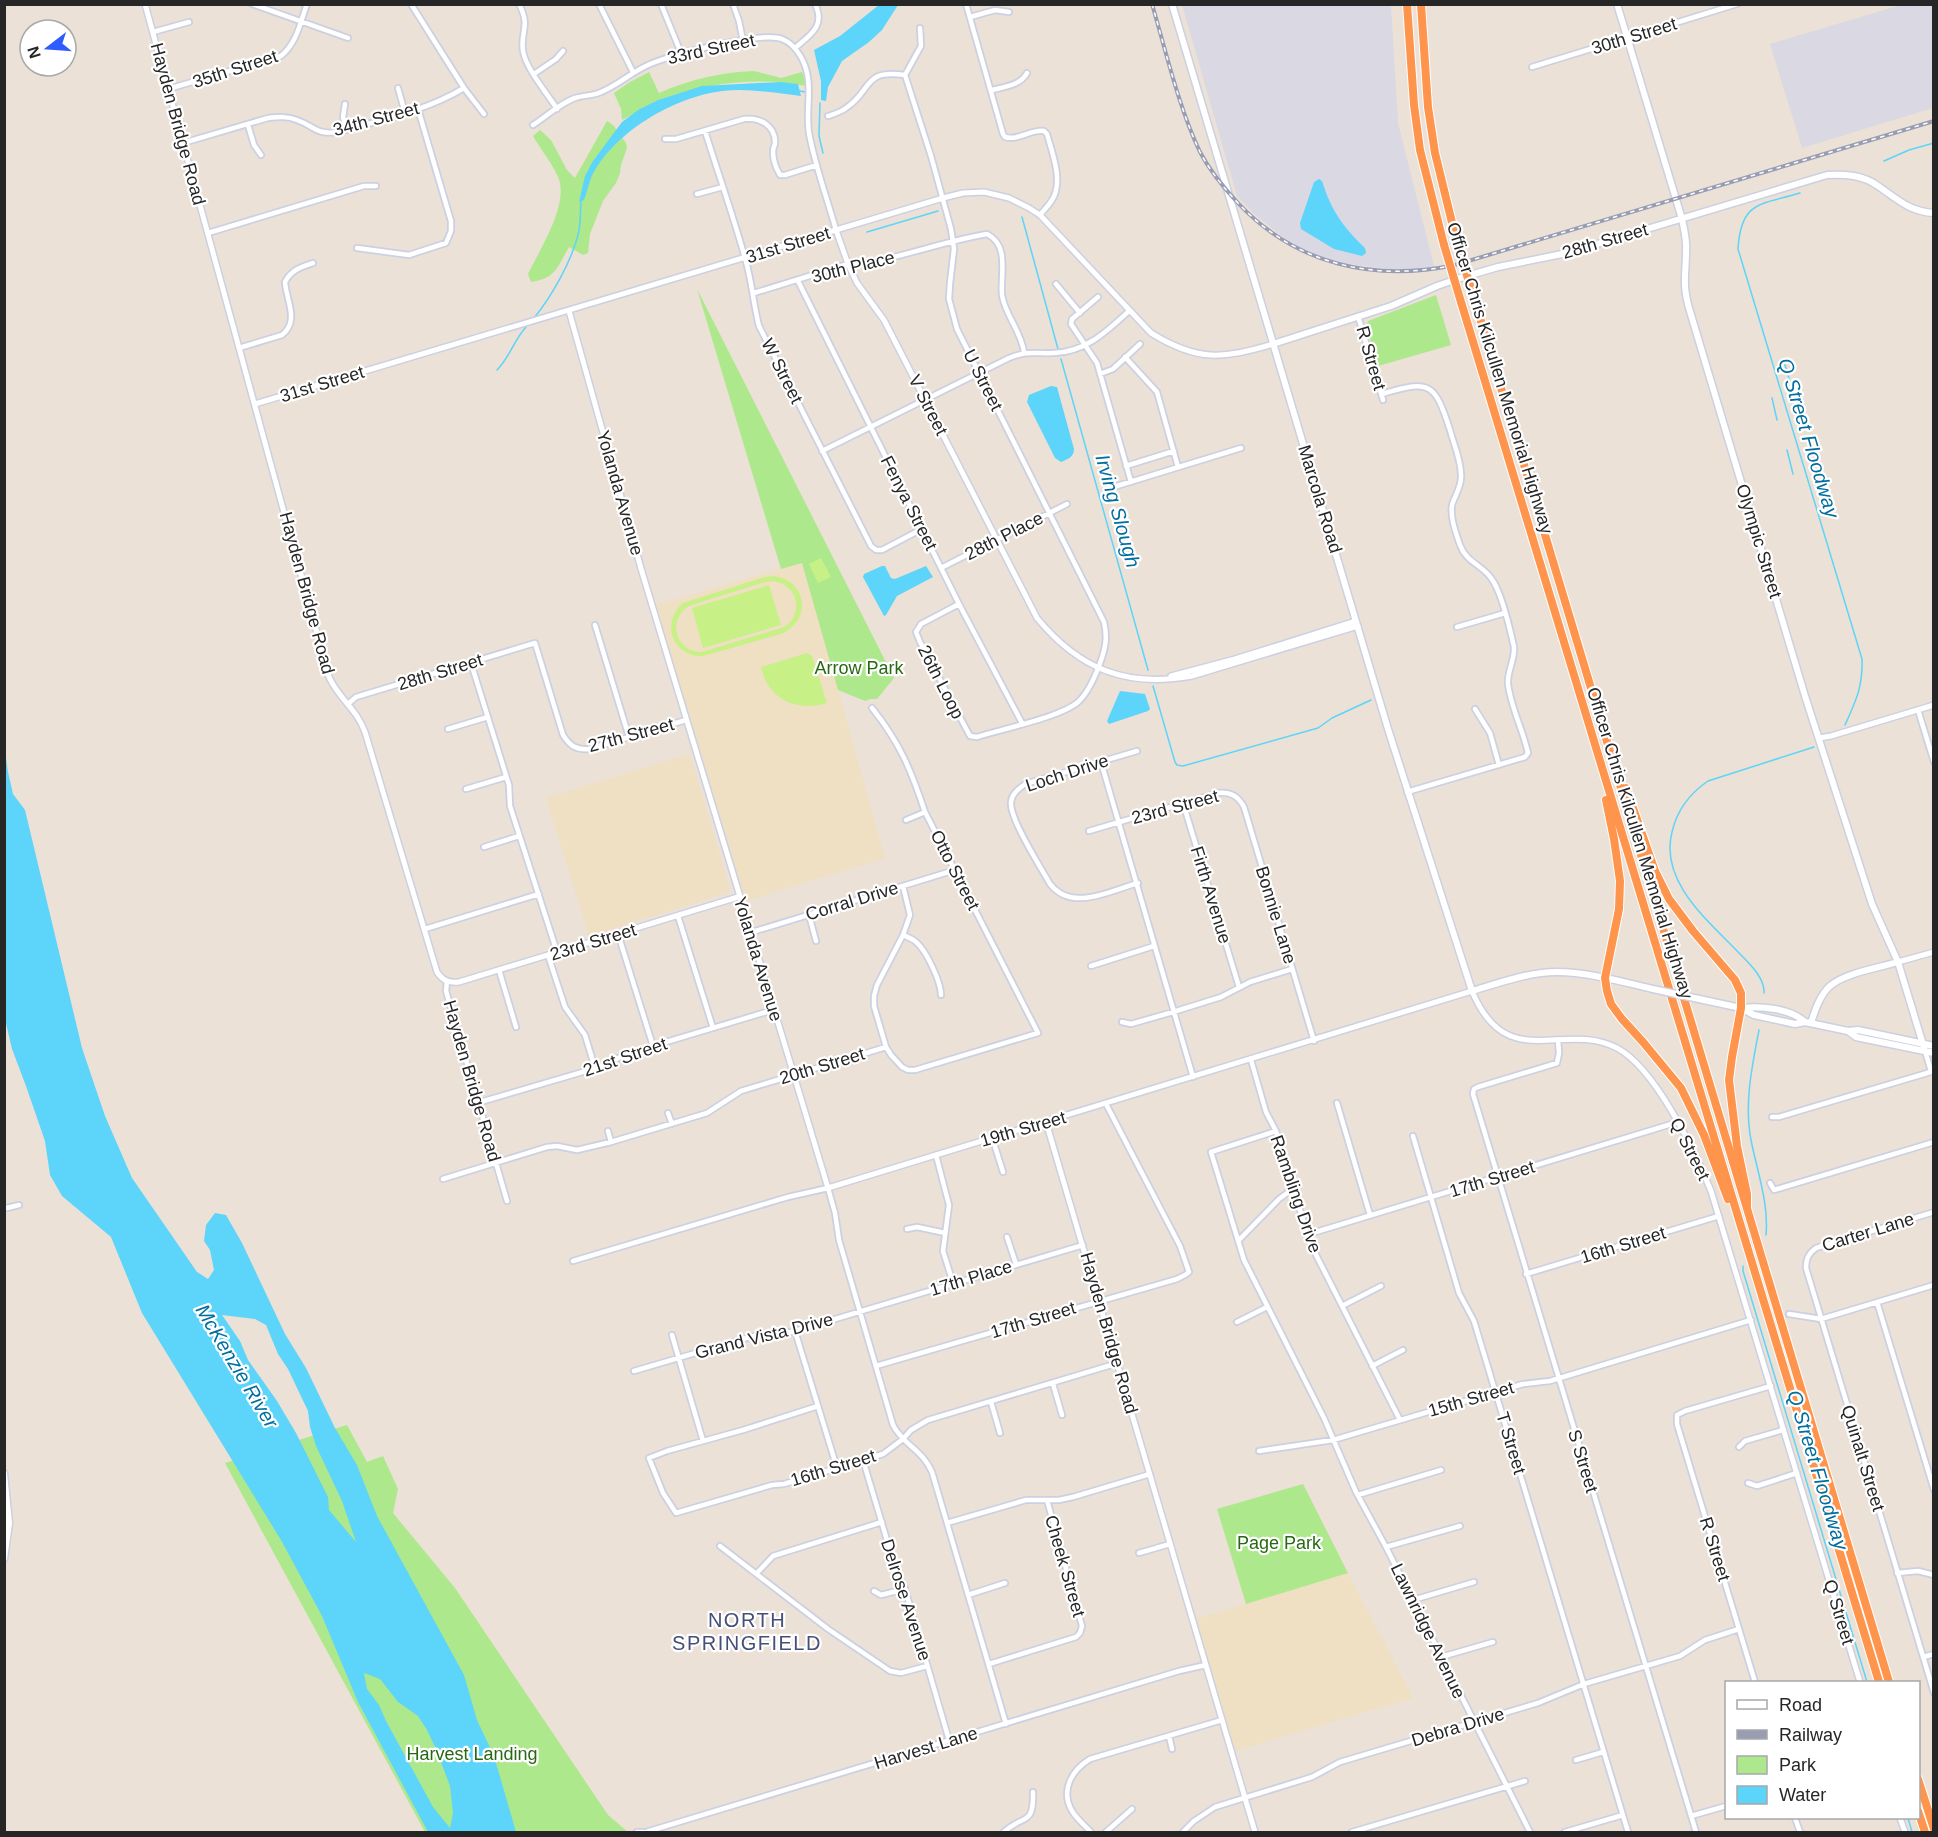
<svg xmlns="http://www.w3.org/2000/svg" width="1938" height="1837" viewBox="0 0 1938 1837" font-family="Arial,sans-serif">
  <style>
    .industrial { fill: #dad8e2 }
    .education { fill: #efdfc3 }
    .green { fill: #aee88c }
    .pitch { fill: #c7f186; fill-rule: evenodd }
    .water { fill: #5dd4f9; fill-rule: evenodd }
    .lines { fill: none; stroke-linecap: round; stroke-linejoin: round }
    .stream { stroke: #5dd4f9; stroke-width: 1.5 }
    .minor-casing { stroke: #cbd0e2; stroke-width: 8 }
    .tertiary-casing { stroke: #cbd0e2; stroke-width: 8 }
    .secondary-casing { stroke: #cbd0e2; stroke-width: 9 }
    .motorway-casing { stroke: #fff; stroke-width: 10 }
    .minor { stroke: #fff; stroke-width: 4.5 }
    .tertiary { stroke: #fff; stroke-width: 5 }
    .secondary { stroke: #fff; stroke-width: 6 }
    .motorway { stroke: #ff944d; stroke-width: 8 }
    .rail-casing { stroke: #999db3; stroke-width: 4 }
    .rail { stroke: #fff; stroke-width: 1.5; stroke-dasharray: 4.5; stroke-linecap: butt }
    .secondary-bridge-casing { stroke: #cbd0e2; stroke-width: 9; stroke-linecap: butt }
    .motorway-bridge-casing { stroke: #fff; stroke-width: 10; stroke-linecap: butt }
    .secondary-bridge { stroke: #fff; stroke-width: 6 }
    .motorway-bridge { stroke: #ff944d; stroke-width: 8 }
    .labels { text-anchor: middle; stroke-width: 4.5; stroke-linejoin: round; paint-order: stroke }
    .street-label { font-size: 18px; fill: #262626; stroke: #fff }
    .park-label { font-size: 18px; fill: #276812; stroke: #fff }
    .water-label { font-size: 20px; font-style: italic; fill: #016ea0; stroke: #fff }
    .neighbourhood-label { font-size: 20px; letter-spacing: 1.5px; fill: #444f7a; stroke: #fff }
  </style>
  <rect width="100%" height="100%" fill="#ebe1d6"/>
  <!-- industrial -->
  <path class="industrial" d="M1182,5H1391L1398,123L1435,270L1391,269L1336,263L1292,244L1254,214L1237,196Z
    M1901,5H1933V108L1802,148L1770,44Z"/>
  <!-- education -->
  <path class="education" d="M802,562L885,858L745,901L656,605Z
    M690,754L730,889L727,893L589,936L546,798Z
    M1348,1573L1413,1698L1234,1751L1196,1619Z"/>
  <!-- green -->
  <path class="green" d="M754,71L781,78L802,72L807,86C758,76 705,83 659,100C646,105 635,114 622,120L621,109L614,93L630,82L649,72L659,93C689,80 721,72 754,71Z
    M607,121L613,125L626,143L627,148L621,165L620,173L616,183L603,201L590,234L588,253L583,255L569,247C557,268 556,278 531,282L528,274C539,251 570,203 558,177C552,163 541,150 533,136L540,130L551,140L567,170L575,178Z
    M697,289L894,678L877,699H870L865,701L838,690L802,563L781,569Z
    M1436,295L1451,345L1378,366L1366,326L1368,321Z
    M347,1425L367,1462L383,1456L398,1489L393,1513L455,1588L608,1815L628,1832H425L225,1463Z
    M1303,1484L1348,1573L1246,1604L1217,1509Z"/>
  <!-- pitch -->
  <path class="pitch" d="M821,558L831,577L818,583L809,564Z
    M774,576C808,581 812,621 781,634L703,656C673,657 660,623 683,603L765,577ZM774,581C799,586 804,614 784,627L702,652C676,652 666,620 689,606L765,582Z
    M769,585L781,625L703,648L692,608Z
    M807,653L812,656L827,703C797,712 768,700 761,667Z"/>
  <!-- water -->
  <path class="water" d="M879,5H898L882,30L869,42L842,61L828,87L826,101L821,100V81L814,50L840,36Z
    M781,82L798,84L801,96C776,93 748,88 722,91C674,97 612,133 591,178C588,185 587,193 584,200L579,202L585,176L593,161L622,122L638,110L658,100L702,86Z
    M1319,179L1322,181C1331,210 1343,227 1365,248L1366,253L1362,256L1334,249L1301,229L1300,223L1314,182Z
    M1051,386L1057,387L1074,449C1074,457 1068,459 1061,462L1055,458L1027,402L1029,395Z
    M882,566H885L891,578L895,579L926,566L933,577L897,596L886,615L884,616L863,577L864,574Z
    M1120,691L1145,694L1150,709L1148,711L1109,724L1107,721Z
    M4,744L8,772L13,794L25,810L82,1048L105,1116L132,1178L197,1272L208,1279L214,1270L210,1250L204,1241L206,1225L215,1213L226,1215L242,1243L285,1334L306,1368L335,1428L357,1465L377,1516L464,1675L477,1720L494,1756L516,1832H428L358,1702L322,1616L281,1540L142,1313L111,1237L62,1196L50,1175L45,1141L26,1086L12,1049L5,1019ZM222,1315L255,1319L266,1325L278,1354L288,1369L308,1411L310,1427L316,1446L342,1501L356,1542L329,1510L328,1497L296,1433L277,1401L248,1360L240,1341ZM364,1673L380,1679L398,1702L418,1716L427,1730L436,1749L450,1786L453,1813L450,1828L433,1807L386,1721L379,1705L367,1689Z"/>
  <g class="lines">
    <!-- stream -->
    <path class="stream" d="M800,91L805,92
      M820,103L819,136L823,153
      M1884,161L1909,150L1934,143
      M1800,193C1761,205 1741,200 1738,249L1862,659C1863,686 1856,701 1845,725
      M1022,217L1058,349
      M867,232L938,211
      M534,318C552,296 571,262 578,235C581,225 580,212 581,202
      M1061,359L1148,670
      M1784,362L1799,412
      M497,370C510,357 514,340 526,327
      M1772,398L1777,420
      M1787,450L1793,474
      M1153,686L1175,762L1177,765L1183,766L1318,728L1332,718L1371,700
      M1764,993C1765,979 1751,965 1741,955C1710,922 1659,883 1672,832C1677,810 1689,794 1708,781L1814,747
      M1759,1030C1752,1066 1744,1104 1751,1140C1757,1171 1769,1203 1766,1235
      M1743,1266V1271L1867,1682
      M1908,1818L1912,1832"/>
    <defs>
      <path id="minor" d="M252,4L348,38
        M411,4L464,88L484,114
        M519,4C531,27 520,31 523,51C526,69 547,93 557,109
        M599,4L633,72
        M661,4L681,53
        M733,4L739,21L743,41
        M966,4L1003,134L1005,137C1019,141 1031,129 1044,131L1047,134C1052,153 1064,181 1052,200C1049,205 1044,210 1040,215
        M970,17L995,10L1009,12
        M153,32L189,22
        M795,48C810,35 826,26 815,4
        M1532,67L1737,4
        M534,74L556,59L563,51
        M905,75L931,156L951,229L954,249L950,283L949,299L957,329L1104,622C1108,639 1105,650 1099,666C1094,679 1088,693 1078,702C1061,717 1002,729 977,737L970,736L920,642L916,632L921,624L959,604
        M905,75L921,46L920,28
        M398,88L405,113
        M168,89L281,56C297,43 300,23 307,4
        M992,90C1004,87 1021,85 1027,73
        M345,104L343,117L347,130
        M828,116C834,114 841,112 846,108C873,90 862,69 905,75
        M248,125L254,145L261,155
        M533,125C546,117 560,103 575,98C584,95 593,96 601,92C618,85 632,72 648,65C669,55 762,31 782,39C790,42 797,50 801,57C815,82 805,107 809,133C815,166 827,198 836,230
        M705,131C718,173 733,215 745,258C752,281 753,303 759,326L871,546L876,550H882L922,529
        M665,139H676L744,119C759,117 775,125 775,142C775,148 773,145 773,152C773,159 776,168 780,175H785L817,165
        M183,143L268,118C278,117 288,116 297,120C316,127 316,135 338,132C381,120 426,111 464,88
        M697,194L723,187
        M208,233L364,186H376
        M357,248L409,255L446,243L451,231V221L418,109
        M798,281L959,604L1022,723
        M1056,284L1080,313
        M754,293L848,264C859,262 871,263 881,260C917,252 951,240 987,234C1010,245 1000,276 1002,295C1005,315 1021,331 1024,352
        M1098,297L1072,319L1071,324L1097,363L1131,482
        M1358,316L1383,400
        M239,348L282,335C300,321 286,300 285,282C291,270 301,267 313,263
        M1125,357L1157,392L1178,467
        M1100,374L1113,369L1140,344
        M1382,394C1430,379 1435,383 1450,430C1454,445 1461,460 1461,475C1462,486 1455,495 1452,505C1450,518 1456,533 1460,545C1466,562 1482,565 1491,578C1502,592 1510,629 1514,647C1515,660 1507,671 1508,684C1511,708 1523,730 1528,753L1525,757L1407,792
        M822,451L1009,358C1029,350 1034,354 1054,353C1086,352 1107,331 1129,311
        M1126,466L1174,451
        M1107,489L1241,448
        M941,568L1067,504
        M595,625L629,737
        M1457,627L1505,613
        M471,663L509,785L510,806L557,952
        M348,704L356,697L535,643L563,735C570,746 576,750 589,749L686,720
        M872,708C900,743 911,770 925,812L1038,1033L915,1070H908L902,1067L891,1055L886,1047L874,1006V996L877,985L903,935L910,915L903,886
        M1475,709L1490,733L1499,765
        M1918,710L1934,762
        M448,729L488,717
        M1137,751L1025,784C1019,789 1012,793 1011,802C1009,818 1041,868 1050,884C1072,912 1109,891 1138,883
        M1101,762L1193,1077
        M466,789L506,777
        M1183,803L1239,987
        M906,820L925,812
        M1089,831L1218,793C1231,792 1238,796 1244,807L1314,1041
        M484,847L519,836
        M809,915L816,941
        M678,916L713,1028
        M425,929L539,894
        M749,933L955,870
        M618,934L653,1046
        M903,935C907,937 913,939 916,942C926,950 941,982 941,995
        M548,955L565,1007L585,1035L595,1068
        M1091,966L1154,946
        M499,970L516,1027
        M447,981L446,991L507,1201
        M1122,1022L1131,1024L1173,1012L1221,997L1250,982L1292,969
        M1558,1040L1559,1053L1557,1063L1478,1087L1474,1089L1473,1094L1696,1832
        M1925,1051L1931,1071
        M1251,1060L1266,1112L1276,1131L1310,1243L1400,1420
        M477,1103L603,1066L626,1054L773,1010
        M1337,1103L1370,1215
        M668,1113L672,1124
        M1772,1117H1779L1934,1071
        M608,1131L611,1142
        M1276,1131L1211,1152L1244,1260L1324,1418L1356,1492L1386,1547L1530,1832
        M1413,1136L1459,1293L1474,1321L1628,1832
        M992,1137L1003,1172
        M936,1155L949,1205L943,1251L953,1283
        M443,1179L547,1147L557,1146L577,1150L611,1142L707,1113L741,1091L886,1047
        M1770,1183L1774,1190L1934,1142
        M4,1207L7,1208L19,1205
        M1934,1212L1816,1248C1808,1254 1806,1259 1806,1268L1934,1693
        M907,1229L917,1227L945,1233
        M1306,1235L1678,1122
        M1007,1237L1016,1264
        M1239,1240L1279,1199L1294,1188
        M573,1261L788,1197L828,1188L835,1213L839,1240L893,1425C903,1445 922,1449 932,1472L1006,1724
        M1526,1274L1719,1216
        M1877,1302L1934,1490
        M1342,1306L1381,1286
        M1789,1314L1821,1319L1934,1285
        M1237,1322L1267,1307
        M795,1331L837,1468
        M672,1335L703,1441
        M876,1366L1177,1279L1185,1275L1189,1272L1180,1246L1106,1104
        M1372,1366L1403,1350
        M634,1371L764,1333H786L795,1331L1083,1245
        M1053,1384L1062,1415
        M991,1402L1000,1433
        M818,1406L743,1430L667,1451L649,1458L663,1493L676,1513L772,1485L784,1484L883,1454L903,1439L911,1430L928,1420L1118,1363
        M1739,1447L1745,1441L1783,1430
        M1259,1451L1333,1440L1523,1384L1550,1381L1751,1320
        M863,1460L895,1567L905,1589L949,1740
        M1748,1483L1757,1486L1797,1473
        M1358,1495L1441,1470
        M947,1523L1026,1500H1059L1073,1497L1150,1474
        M720,1546L828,1629L890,1671L901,1673L927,1666
        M1386,1547L1460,1526
        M1139,1553L1170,1544
        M757,1573L773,1556L882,1522
        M1897,1573L1918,1571L1934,1575
        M874,1591L881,1595L905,1589
        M968,1595L1005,1583
        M1413,1600L1474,1582
        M1441,1657L1493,1642
        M1923,1657L1934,1654
        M989,1664L1076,1637L1080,1633L1082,1626L1047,1500
        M1755,1682L1677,1424V1415L1685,1411L1771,1386
        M1169,1736L1172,1749
        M1576,1760L1603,1752
        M1691,1816L1726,1806
        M1795,1818L1800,1832
        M637,1832H643
        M646,1832L1179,1671L1206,1665
        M1004,1832C1023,1814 1034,1827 1033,1792
        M1091,1832C1085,1826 1077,1819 1072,1811C1060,1790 1072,1770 1090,1759L1222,1720
        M1106,1832L1132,1809
        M1183,1832L1194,1821L1215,1807L1312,1777L1340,1762L1538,1703L1584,1684L1680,1656L1705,1640L1739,1629
        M1352,1832L1525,1781
        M1565,1832L1623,1815"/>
      <path id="tertiary" d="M145,4L329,677C339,699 356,708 365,732L437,972C443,981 449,983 459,982L738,897
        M836,230L848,264L857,283L884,320L1037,618C1079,669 1126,688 1192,676L1358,626
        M569,311L642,572L828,1188L1472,991C1507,1075 1562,1020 1617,1048C1655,1068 1695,1151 1711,1191L1860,1682
        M255,404L943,198L963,193L984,192L1009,198L1029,208L1040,215L1151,333C1198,362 1222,359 1273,344
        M1171,676L1235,659L1356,621
        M1819,738L1831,736L1934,705
        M1898,962L1934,952
        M1046,1122L1255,1832
        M1900,1818L1905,1832"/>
      <path id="secondary" d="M1172,4L1388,729L1472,991C1499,983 1529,972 1557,972C1589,972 1622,982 1653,989
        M1617,4L1682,219C1684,229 1687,240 1686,251C1686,275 1682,283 1689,308L1805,696L1872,904L1898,962L1925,1051
        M1273,344L1391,306L1437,286L1460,278L1498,267L1567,253L1827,175C1845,174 1863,175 1878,186C1897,199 1910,212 1934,213
        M1699,999L1741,1008L1754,1015L1795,1024L1805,1022L1848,1031L1858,1030L1934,1046
        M1741,1008C1761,1006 1790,1008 1805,1022
        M1811,1023C1815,1010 1820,995 1830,986C1845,973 1878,968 1898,962
        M1848,1031L1856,1037L1934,1053
        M4,1473L9,1523L4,1559"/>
      <path id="motorway" d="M1407,4L1414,105L1420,150L1444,245
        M1421,4L1428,107L1435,153L1457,243
        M1474,298C1613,759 1749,1221 1889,1682
        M1461,302L1879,1682
        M1626,788L1655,871L1669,899L1693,931L1735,980L1741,993V1008L1732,1057L1729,1080L1737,1146L1747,1194V1206
        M1606,800L1614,839L1620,881L1619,909L1605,978L1607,991L1611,1004L1622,1019L1643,1042L1681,1088L1704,1135L1728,1199
        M1918,1779L1934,1829
        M1918,1811L1925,1832"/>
    </defs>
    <!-- minor casing -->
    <use href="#minor" class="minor-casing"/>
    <!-- tertiary casing -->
    <use href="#tertiary" class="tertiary-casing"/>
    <!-- secondary casing -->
    <use href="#secondary" class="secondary-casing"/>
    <!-- motorway casing -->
    <use href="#motorway" class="motorway-casing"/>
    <!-- minor -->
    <use href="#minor" class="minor"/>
    <!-- tertiary -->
    <use href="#tertiary" class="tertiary"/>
    <!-- secondary -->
    <use href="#secondary" class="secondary"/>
    <!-- motorway -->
    <use href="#motorway" class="motorway"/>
    <defs>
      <path id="rail" d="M1152,4C1166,52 1179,108 1200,152C1210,171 1223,187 1238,203C1296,265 1374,282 1455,265L1934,121"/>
    </defs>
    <!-- rail casing -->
    <use href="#rail" class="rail-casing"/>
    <!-- rail -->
    <use href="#rail" class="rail"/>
    <defs>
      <path id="secondary-bridge" d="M1653,989L1699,999"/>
      <path id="motorway-bridge" d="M1457,243L1474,298
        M1444,245L1461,302"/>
    </defs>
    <!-- secondary-bridge casing -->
    <use href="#secondary-bridge" class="secondary-bridge-casing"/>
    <!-- motorway-bridge casing -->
    <use href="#motorway-bridge" class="motorway-bridge-casing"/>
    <!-- secondary-bridge -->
    <use href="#secondary-bridge" class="secondary-bridge"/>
    <!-- motorway-bridge -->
    <use href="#motorway-bridge" class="motorway-bridge"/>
  </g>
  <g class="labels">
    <!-- street labels -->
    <g class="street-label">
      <text transform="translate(1634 36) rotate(-17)" y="6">30th Street</text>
      <text transform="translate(711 49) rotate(-12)" y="6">33rd Street</text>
      <text transform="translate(235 69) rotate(-18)" y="6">35th Street</text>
      <text transform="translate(376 119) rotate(-15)" y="6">34th Street</text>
      <text transform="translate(178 124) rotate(75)" y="6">Hayden Bridge Road</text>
      <text transform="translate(1605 241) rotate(-16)" y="6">28th Street</text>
      <text transform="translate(788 245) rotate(-17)" y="6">31st Street</text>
      <text transform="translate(853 267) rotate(-14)" y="6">30th Place</text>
      <text transform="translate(1371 358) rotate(74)" y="6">R Street</text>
      <text transform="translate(782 371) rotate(63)" y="6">W Street</text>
      <text transform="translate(1500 378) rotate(73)" y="6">Officer Chris Kilcullen Memorial Highway</text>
      <text transform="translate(983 380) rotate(63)" y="6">U Street</text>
      <text transform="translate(322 384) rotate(-17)" y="6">31st Street</text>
      <text transform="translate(928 405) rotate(63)" y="6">V Street</text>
      <text transform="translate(620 493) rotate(74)" y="6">Yolanda Avenue</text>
      <text transform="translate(1320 499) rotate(73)" y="6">Marcola Road</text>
      <text transform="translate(909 503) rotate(63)" y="6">Fenya Street</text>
      <text transform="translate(1004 536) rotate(-27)" y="6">28th Place</text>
      <text transform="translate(1759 541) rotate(73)" y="6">Olympic Street</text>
      <text transform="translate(307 593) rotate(75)" y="6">Hayden Bridge Road</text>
      <text transform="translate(440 672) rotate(-17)" y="6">28th Street</text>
      <text transform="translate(941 682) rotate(63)" y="6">26th Loop</text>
      <text transform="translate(631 735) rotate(-15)" y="6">27th Street</text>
      <text transform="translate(1067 773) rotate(-18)" y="6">Loch Drive</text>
      <text transform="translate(1175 807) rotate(-15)" y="6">23rd Street</text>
      <text transform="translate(1640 843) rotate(73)" y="6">Officer Chris Kilcullen Memorial Highway</text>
      <text transform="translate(955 870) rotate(63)" y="6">Otto Street</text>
      <text transform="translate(1211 895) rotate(73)" y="6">Firth Avenue</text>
      <text transform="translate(852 901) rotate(-17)" y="6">Corral Drive</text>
      <text transform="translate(1276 915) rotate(73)" y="6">Bonnie Lane</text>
      <text transform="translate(593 942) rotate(-17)" y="6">23rd Street</text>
      <text transform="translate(758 959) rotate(73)" y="6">Yolanda Avenue</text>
      <text transform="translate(625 1057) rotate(-19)" y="6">21st Street</text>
      <text transform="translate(822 1066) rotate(-17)" y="6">20th Street</text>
      <text transform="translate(472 1081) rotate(74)" y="6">Hayden Bridge Road</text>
      <text transform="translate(1023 1129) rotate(-16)" y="6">19th Street</text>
      <text transform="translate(1690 1149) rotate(63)" y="6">Q Street</text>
      <text transform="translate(1492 1179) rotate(-17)" y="6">17th Street</text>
      <text transform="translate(1296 1194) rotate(71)" y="6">Rambling Drive</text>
      <text transform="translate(1868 1232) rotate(-17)" y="6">Carter Lane</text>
      <text transform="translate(1623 1245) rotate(-17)" y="6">16th Street</text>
      <text transform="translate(971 1278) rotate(-17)" y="6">17th Place</text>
      <text transform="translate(1033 1320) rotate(-17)" y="6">17th Street</text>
      <text transform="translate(1109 1333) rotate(74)" y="6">Hayden Bridge Road</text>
      <text transform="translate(764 1336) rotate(-14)" y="6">Grand Vista Drive</text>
      <text transform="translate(1471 1399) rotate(-16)" y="6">15th Street</text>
      <text transform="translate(1511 1443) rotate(73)" y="6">T Street</text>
      <text transform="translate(1863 1458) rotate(73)" y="6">Quinalt Street</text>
      <text transform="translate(1583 1461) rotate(73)" y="6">S Street</text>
      <text transform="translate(833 1468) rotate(-17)" y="6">16th Street</text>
      <text transform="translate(1715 1549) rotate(73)" y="6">R Street</text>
      <text transform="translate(1065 1566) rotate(74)" y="6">Cheek Street</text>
      <text transform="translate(906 1600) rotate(72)" y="6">Delrose Avenue</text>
      <text transform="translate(1839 1612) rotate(73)" y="6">Q Street</text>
      <text transform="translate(1428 1631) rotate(64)" y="6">Lawnridge Avenue</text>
      <text transform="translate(1458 1727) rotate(-17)" y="6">Debra Drive</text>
      <text transform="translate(926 1748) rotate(-17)" y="6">Harvest Lane</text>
    </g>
    <!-- park labels -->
    <g class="park-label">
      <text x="859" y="674">Arrow Park</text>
      <text x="1279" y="1549">Page Park</text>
      <text x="472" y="1760">Harvest Landing</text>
    </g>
    <!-- water labels -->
    <g class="water-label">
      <text transform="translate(1809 438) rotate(73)" y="7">Q Street Floodway</text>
      <text transform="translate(1118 511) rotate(74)" y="7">Irving Slough</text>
      <text transform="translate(237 1366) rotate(59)" y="7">McKenzie River</text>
      <text transform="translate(1818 1470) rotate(73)" y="7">Q Street Floodway</text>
    </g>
    <!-- neighbourhood labels -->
    <g class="neighbourhood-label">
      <text x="747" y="1627">NORTH<tspan x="747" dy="23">SPRINGFIELD</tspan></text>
    </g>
  </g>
  <!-- border -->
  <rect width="1938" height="1837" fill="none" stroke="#262626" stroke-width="12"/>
  <!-- legend -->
  <rect x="1725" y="1681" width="195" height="138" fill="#ffffff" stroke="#a8a8a8" stroke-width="1.5"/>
  <rect x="1737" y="1700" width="30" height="9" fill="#ffffff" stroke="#a8a8a8" stroke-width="1.5"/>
  <text x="1779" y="1711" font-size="18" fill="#262626">Road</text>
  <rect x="1737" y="1730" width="30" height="9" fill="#999db3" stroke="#a8a8a8" stroke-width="1.5"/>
  <text x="1779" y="1741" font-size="18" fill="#262626">Railway</text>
  <rect x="1737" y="1756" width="30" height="18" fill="#aee88c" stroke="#a8a8a8" stroke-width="1.5"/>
  <text x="1779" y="1771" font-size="18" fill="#262626">Park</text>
  <rect x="1737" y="1786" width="30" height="18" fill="#5dd4f9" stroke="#a8a8a8" stroke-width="1.5"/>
  <text x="1779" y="1801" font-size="18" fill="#262626">Water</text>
  <!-- north arrow -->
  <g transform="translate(48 48) rotate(253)"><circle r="28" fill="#ffffff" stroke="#a8a8a8" stroke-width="1.5"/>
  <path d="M0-4.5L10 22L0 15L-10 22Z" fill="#2f5cff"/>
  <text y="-9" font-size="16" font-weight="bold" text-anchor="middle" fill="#262626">N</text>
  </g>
</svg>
